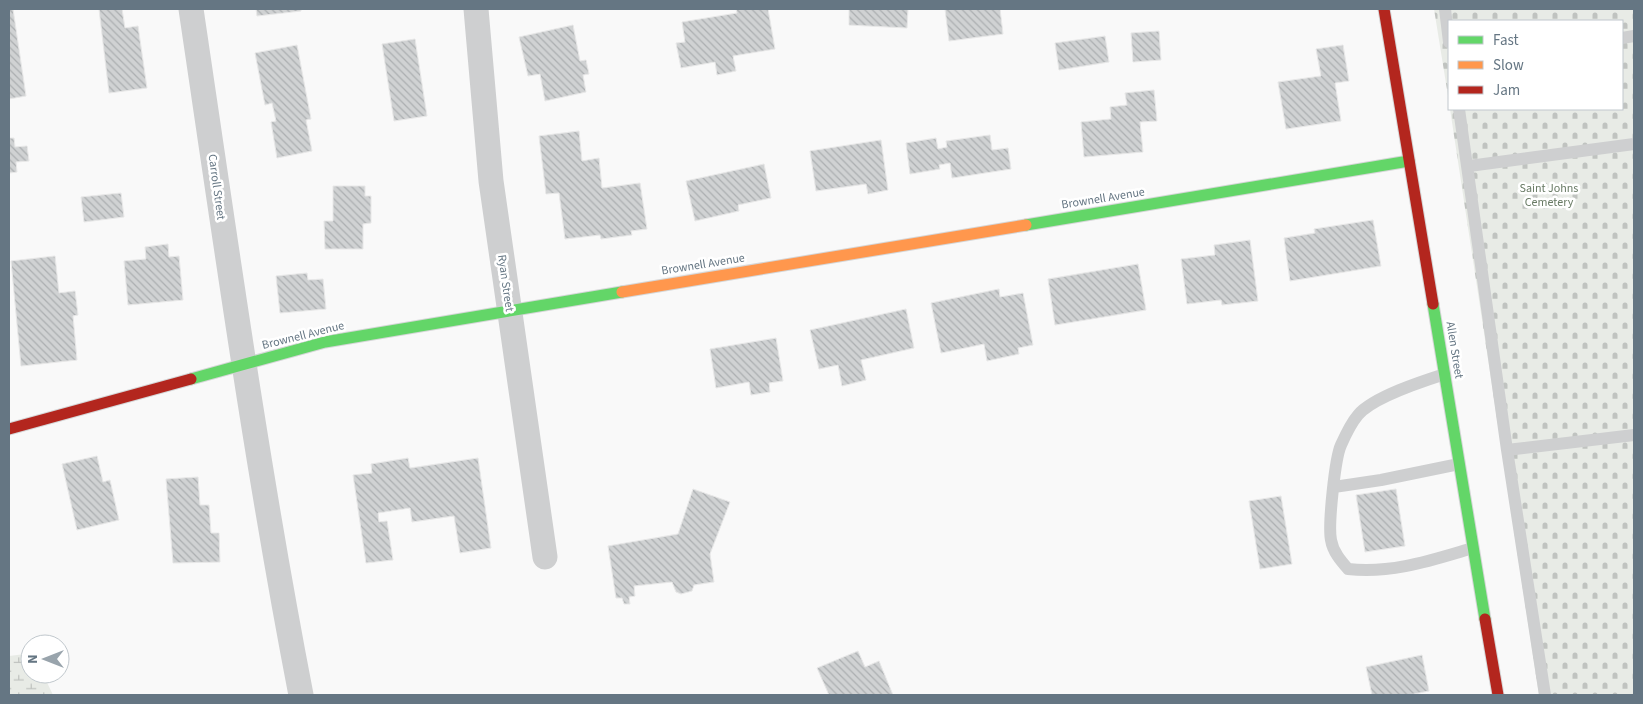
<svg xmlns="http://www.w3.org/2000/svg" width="1643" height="704" viewBox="0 0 1643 704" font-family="'Source Sans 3',sans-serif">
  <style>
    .wetland { fill: url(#wetland-marsh) }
    .cemetery { fill: url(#cemetery-stones) }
    .building { fill: url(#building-back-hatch); stroke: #e8e8e8 }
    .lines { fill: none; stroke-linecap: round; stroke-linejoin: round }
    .fast-casing { stroke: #d5d6d7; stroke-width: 13 }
    .slow-casing { stroke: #d5d6d7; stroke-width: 13 }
    .jam-casing { stroke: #d5d6d7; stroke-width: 13 }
    .lane { stroke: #cecfd0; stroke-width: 12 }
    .street { stroke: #cecfd0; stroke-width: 25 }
    .fast { stroke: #63d668; stroke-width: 11 }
    .slow { stroke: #ff974d; stroke-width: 11 }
    .jam { stroke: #b3261e; stroke-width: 11 }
    .labels { text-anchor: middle; stroke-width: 5; stroke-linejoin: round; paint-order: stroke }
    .street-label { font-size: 12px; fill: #657683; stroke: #fff }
    .park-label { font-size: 12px; fill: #687a64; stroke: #fff }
  </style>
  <defs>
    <pattern id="wetland-marsh" width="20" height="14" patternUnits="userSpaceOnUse" patternTransform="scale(1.25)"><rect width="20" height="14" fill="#e8ebe6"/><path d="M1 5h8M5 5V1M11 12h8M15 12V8" fill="none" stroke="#c0c3c0"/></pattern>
    <pattern id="cemetery-stones" width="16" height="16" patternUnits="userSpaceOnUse" patternTransform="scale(1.25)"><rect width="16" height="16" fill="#e8ebe6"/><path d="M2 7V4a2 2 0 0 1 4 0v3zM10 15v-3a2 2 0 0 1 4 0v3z" fill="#c0c3c0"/></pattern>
    <pattern id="building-back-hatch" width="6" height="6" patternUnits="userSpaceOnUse" patternTransform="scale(1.25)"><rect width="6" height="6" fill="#d0d2d3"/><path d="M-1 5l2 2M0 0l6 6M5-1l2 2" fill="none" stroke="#acafb1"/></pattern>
  </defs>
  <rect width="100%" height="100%" fill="#f9f9f9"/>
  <!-- wetland -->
  <path class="wetland" d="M25,654L30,659V674H43L53,695H9V656Z"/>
  <!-- cemetery -->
  <path class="cemetery" d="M1434,9H1634V695H1539L1450,109H1622V21H1449V102Z"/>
  <!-- building -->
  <path class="building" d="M9,9H13L26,96L9,99Z
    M99,9H122L125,28L138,26L147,88L109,93Z
    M256,9H301V11L257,16Z
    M736,9H768L775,49L733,56L736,71L717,75L715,62L681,68L676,43L685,42L682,22L737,13Z
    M849,9H908L907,28L849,25Z
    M945,9H1000L1003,34L949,41Z
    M573,25L580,61L586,60L589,74L583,75L586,92L545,101L540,74L528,76L519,37Z
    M1159,31L1161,60L1133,62L1131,33Z
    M1105,36L1109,62L1059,70L1055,43Z
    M415,39L427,116L394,121L382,44Z
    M297,45L311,119L306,120L312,151L277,158L271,122L276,121L272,103L265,105L255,53Z
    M1343,45L1349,81L1335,83L1341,121L1286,129L1278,82L1321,76L1316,49Z
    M1154,90L1157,121L1140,122L1143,152L1084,157L1081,122L1111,119L1110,107L1127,105L1125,93Z
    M579,131L582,161L599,158L602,188L640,183L647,229L631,231L632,235L601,239L600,235L565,239L559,193L546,194L539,136Z
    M990,135L992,150L1008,148L1011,169L952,178L950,163L939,165L940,169L910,174L906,143L936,138L938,149L947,147L946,141Z
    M9,138H14L15,147L27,146L29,161L16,162L17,172L9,173Z
    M881,140L888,190L868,194L866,184L816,191L810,151Z
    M764,164L771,198L738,205L739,211L695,221L686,181Z
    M333,186H365V196H371V223L363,224V249H325L324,221H333Z
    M121,193L124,217L84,222L81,197Z
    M1373,220L1381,266L1290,281L1284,238L1315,233L1314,229Z
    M1250,240L1258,301L1222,305L1221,300L1187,304L1181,259L1215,255L1214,245Z
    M168,244L169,257L179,256L183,300L128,305L124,261L146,259L145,247Z
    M55,256L59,293L75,291L78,315L73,316L77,360L21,366L11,261Z
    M1138,264L1146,310L1055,325L1048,279Z
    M307,273L308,280L323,279L326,309L280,313L276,276Z
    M999,289L1000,297L1023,293L1033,345L1018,348L1019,354L987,361L984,344L941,353L931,303Z
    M906,309L914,348L861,360L866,380L842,386L838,365L819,369L810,330Z
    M776,338L783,381L769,383L770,392L751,395L749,382L716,388L710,349Z
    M97,456L103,482L110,480L119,520L77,530L62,464Z
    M408,458L410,468L478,458L491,548L460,553L454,516L412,522L410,508L378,513L379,522L387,521L393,560L366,563L353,475L372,473L371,464Z
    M198,477L200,505H209L211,533H219L220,562L173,563L166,479Z
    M693,489L730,502L710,554L714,582L694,585L692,591L681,594L676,592L672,582L634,586L635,596L629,597L630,604H624L622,598H616L608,546L678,534Z
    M1396,489L1405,546L1365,552L1356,495Z
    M1281,496L1292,564L1260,569L1249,501Z
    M858,651L865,667L879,661L893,695H829L817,668Z
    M1422,655L1429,691L1409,695H1372L1366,667Z"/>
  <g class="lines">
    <defs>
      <path id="fast" d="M1026,225L1409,161
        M1433,304L1485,619
        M191,379L325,342L622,292"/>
      <path id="slow" d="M622,292L1026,225"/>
      <path id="jam" d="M1384,9L1433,304
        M9,429L191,379
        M1485,619L1498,695"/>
    </defs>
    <!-- fast casing -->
    <use href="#fast" class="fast-casing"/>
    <!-- slow casing -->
    <use href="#slow" class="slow-casing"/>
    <!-- jam casing -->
    <use href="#jam" class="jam-casing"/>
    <!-- lane -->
    <path class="lane" d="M1445,9L1449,42
      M1622,38L1634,36
      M1459,109L1507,450L1545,695
      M1469,166L1634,144
      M1445,374C1423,381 1373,397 1358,415C1352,422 1345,436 1341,445C1335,458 1328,525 1331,540C1333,552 1341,561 1348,569C1392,574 1432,560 1473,548
      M1507,450L1634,435
      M1334,487L1381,480L1459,464"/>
    <!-- street -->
    <path class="street" d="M191,9C225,238 257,468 301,695
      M476,9L491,181L545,557"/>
    <!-- fast -->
    <use href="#fast" class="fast"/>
    <!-- slow -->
    <use href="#slow" class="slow"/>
    <!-- jam -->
    <use href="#jam" class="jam"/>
  </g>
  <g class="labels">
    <!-- street labels -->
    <g class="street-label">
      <text transform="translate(217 187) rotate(82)" y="4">Carroll Street</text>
      <text transform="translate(1103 198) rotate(-9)" y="4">Brownell Avenue</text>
      <text transform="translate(703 264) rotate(-9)" y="4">Brownell Avenue</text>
      <text transform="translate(506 283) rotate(82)" y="4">Ryan Street</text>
      <text transform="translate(303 335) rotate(-14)" y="4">Brownell Avenue</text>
      <text transform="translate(1455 350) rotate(81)" y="4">Allen Street</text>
    </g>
    <!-- park labels -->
    <g class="park-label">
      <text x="1549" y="192">Saint Johns<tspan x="1549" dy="14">Cemetery</tspan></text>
    </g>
  </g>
  <!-- border -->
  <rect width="1643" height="704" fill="none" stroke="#657683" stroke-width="20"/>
  <!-- legend -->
  <rect x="1448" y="20" width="175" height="90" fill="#ffffff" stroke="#c1c8cd"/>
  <rect x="1458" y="36" width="25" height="8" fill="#63d668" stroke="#c1c8cd"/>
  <text x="1493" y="45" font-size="15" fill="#657683">Fast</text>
  <rect x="1458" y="61" width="25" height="8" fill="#ff974d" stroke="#c1c8cd"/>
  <text x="1493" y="70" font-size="15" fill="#657683">Slow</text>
  <rect x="1458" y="86" width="25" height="8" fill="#b3261e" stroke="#c1c8cd"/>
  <text x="1493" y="95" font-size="15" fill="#657683">Jam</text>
  <!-- north arrow -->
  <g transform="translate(45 659) rotate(270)"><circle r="24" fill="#ffffff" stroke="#c1c8cd"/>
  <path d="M0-4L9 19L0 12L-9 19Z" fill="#99a4ac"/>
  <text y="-8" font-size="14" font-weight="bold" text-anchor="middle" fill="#657683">N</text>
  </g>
</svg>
